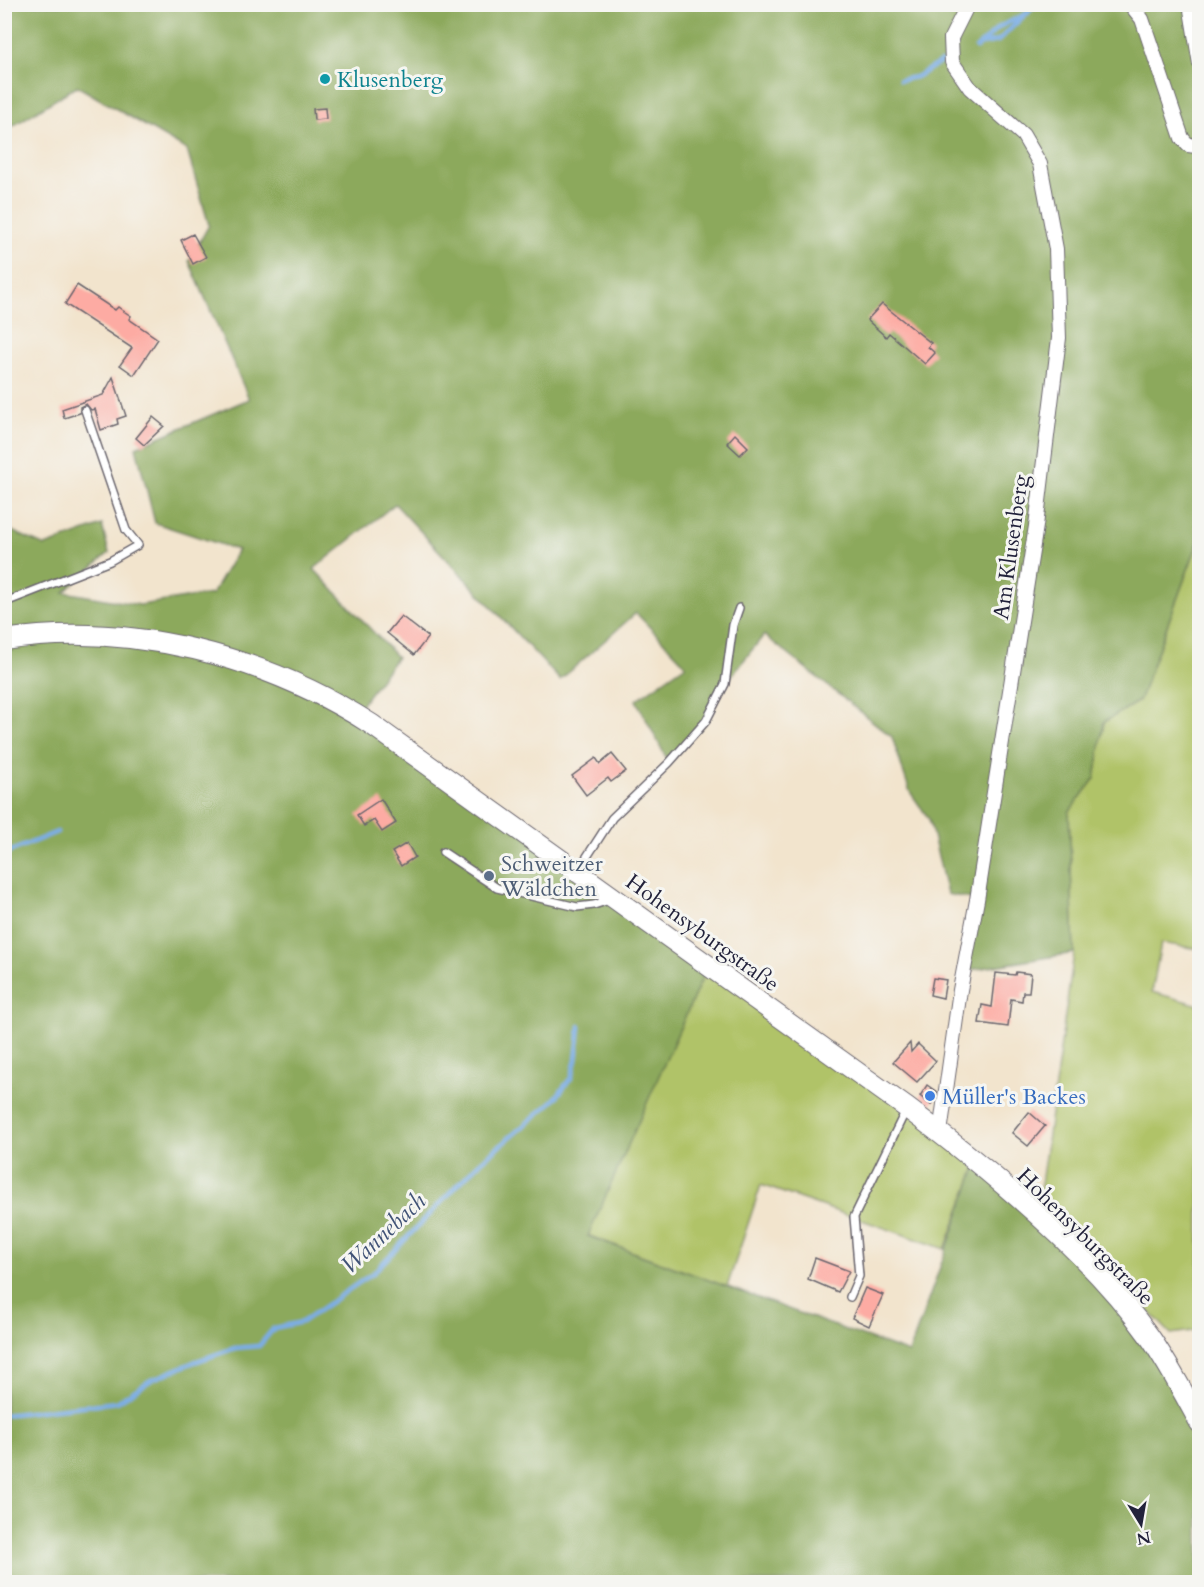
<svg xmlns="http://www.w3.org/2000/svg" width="1204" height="1587" viewBox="0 0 1204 1587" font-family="Cardo,serif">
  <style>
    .green { fill: #b0c367; stroke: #697251; stroke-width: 1.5 }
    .forest { fill: #8ca95c; stroke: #57664c; stroke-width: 1.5 }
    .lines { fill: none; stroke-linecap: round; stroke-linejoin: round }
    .stream { stroke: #7bade6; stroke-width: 4.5 }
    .building { fill: #fdaba3 }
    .service-casing { stroke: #6b666e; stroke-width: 10 }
    .minor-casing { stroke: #6b666e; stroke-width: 16 }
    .secondary-casing { stroke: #6b666e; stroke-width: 22 }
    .service { stroke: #fff; stroke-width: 7 }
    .minor { stroke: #fff; stroke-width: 14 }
    .secondary { stroke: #fff; stroke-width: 20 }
    .culture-dot { fill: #0f9aa8; stroke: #f6f6f2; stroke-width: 2 }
    .service-dot { fill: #5c6f8a; stroke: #f6f6f2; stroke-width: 2 }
    .shop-dot { fill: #3f7fe0; stroke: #f6f6f2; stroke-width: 2 }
    .labels { text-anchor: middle; stroke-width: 6; stroke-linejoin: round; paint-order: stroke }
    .culture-label { font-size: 22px; fill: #0d838f; stroke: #f6f6f2; text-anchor: start }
    .street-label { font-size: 22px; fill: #22223b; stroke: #f6f6f2 }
    .service-label { font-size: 22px; fill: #4e5e75; stroke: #f6f6f2; text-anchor: start }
    .shop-label { font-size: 22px; fill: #366cbe; stroke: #f6f6f2; text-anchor: start }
    .water-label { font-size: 24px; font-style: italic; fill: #415377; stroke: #f6f6f2 }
  </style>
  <rect width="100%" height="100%" fill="#f6f6f2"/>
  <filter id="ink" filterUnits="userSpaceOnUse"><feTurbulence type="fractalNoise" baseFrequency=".0167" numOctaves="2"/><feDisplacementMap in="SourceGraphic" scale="12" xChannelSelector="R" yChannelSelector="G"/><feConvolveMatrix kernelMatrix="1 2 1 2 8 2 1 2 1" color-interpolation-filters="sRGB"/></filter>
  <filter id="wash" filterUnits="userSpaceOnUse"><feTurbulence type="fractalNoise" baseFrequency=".008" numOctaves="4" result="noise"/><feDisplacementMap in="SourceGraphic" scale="24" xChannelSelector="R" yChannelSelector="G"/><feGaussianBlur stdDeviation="1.35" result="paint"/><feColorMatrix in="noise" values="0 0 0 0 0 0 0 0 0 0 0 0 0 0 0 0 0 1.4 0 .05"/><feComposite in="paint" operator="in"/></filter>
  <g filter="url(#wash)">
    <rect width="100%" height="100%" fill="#f2e4cd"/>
    <!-- green -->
    <path class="green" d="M1199,540V949L1161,943L1152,992L1199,1005V1330L1171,1334L1039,1198L1074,953L1069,812L1095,778L1104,722L1139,701Z
      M708,965L978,1162L945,1249L761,1185L727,1287L587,1235Z"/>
    <!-- forest -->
    <path class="forest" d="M5,5H1199V540L1139,701L1104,722L1095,778L1069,812L1074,953L964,971L977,900L947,894L929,819L910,792L892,737L764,635L725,684L706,721L669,763L636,700L686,665L636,613L560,680L395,504L314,569L397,657L355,713L708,965L588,1236L909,1353L978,1162L1105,1283L1199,1423V1582H5L4,640L7,639L5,528L45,546L102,525L109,553L64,592L140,605L212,594L238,550L155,523L136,447L249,399L189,261L209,225L187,150L77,86L5,131Z"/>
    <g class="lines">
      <!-- stream -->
      <path class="stream" d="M982,44L998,41L1036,4
        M976,48L1001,26L1028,13
        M900,80L916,77L941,62
        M4,854L57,832
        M4,1415L117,1402L151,1380L194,1362L235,1348L259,1346L274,1328L302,1322L373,1273L477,1165L554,1100L571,1078L576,1060L580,1026"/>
    </g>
    <g id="blocks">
      <!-- building -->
      <path class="building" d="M325,108L326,119L314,120L313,109Z
        M193,234L206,257L193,264L181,240Z
        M77,285L115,310L118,307L122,310L131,316L129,319L158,339L134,375L120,365L132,348L65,304Z
        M882,304L931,343L928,347L935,353L925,364L889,333L886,337L867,320Z
        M113,377L126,416L117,419L118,424L101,430L95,409L91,410L86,404L80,407V413L64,418L62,409L103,395Z
        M153,417L164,426L144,445L136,438Z
        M735,434L748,447L740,455L727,443Z
        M401,616L428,637L414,655L387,633Z
        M612,754L626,771L611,782L608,778L586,795L572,776L596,758L600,764Z
        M381,799L396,823L382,832L374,820L364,826L357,815Z
        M407,843L415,857L401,866L392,852Z
        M1016,972L1031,974L1029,992H1023L1022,1001L1011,999L1008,1027L979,1023L982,1005L992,1007L996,973L1015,975Z
        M933,978L946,980L943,998L930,995Z
        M910,1043L911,1052L918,1044L936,1061L917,1082L893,1062Z
        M927,1085L937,1092L931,1105L920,1096Z
        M1029,1112L1045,1126L1028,1146L1012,1133Z
        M815,1258L849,1271L838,1292L808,1279Z
        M865,1288L883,1295L869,1326L852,1318Z"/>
    </g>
  </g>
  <g filter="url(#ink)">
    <use href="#blocks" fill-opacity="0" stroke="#6b666e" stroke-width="1.5"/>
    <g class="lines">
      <defs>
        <path id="service" d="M4,597L8,601L4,609
          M8,601L110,561L138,545L126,530L85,410
          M443,852L497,888L577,907L594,905L609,900
          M579,869L612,818L669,763L706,721L725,684L733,625L739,608
          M850,1297L859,1276L854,1217L906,1110"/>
        <path id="minor" d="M1130,4L1142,19L1182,138L1188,145L1196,146L1200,141
          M1190,4L1200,64
          M940,1133L960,990L977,900L1036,526L1059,338L1056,249L1040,164L1023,135L970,88L952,62L951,38L968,4"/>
        <path id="secondary" d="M4,640C130,621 265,656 371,724L907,1108C990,1170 1088,1251 1149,1336C1168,1363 1184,1394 1200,1423"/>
      </defs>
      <!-- service casing -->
      <use href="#service" class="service-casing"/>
      <!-- minor casing -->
      <use href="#minor" class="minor-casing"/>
      <!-- secondary casing -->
      <use href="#secondary" class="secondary-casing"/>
      <!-- service -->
      <use href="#service" class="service"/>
      <!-- minor -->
      <use href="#minor" class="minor"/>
      <!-- secondary -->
      <use href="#secondary" class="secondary"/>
    </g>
  </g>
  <!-- markers -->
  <circle class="culture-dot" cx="325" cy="79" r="6"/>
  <circle class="service-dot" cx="489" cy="876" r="6"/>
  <circle class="shop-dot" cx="930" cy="1096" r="6"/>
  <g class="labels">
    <!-- culture labels -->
    <g class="culture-label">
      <text x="337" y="87">Klusenberg</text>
    </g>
    <!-- street labels -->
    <g class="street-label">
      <text transform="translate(1010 547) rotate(-82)" y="8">Am Klusenberg</text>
      <text transform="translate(703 932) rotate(36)" y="8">Hohensyburgstraße</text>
      <text transform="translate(1086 1236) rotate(45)" y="8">Hohensyburgstraße</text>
    </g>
    <!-- service labels -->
    <g class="service-label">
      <text x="501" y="871">Schweitzer<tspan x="501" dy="25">Wäldchen</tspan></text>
    </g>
    <!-- shop labels -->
    <g class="shop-label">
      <text x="942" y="1104">Müller's Backes</text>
    </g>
    <!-- water labels -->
    <g class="water-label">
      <text transform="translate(383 1233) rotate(-43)" y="8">Wannebach</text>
    </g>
  </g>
  <!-- margin -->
  <rect width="1204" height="1587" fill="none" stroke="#f6f6f2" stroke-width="24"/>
  <!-- north arrow -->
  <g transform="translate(1141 1524) rotate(169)" stroke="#f6f6f2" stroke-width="4.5" paint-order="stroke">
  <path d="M0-4.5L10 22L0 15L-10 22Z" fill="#22223b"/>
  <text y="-9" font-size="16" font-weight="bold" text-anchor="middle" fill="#22223b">N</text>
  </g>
</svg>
